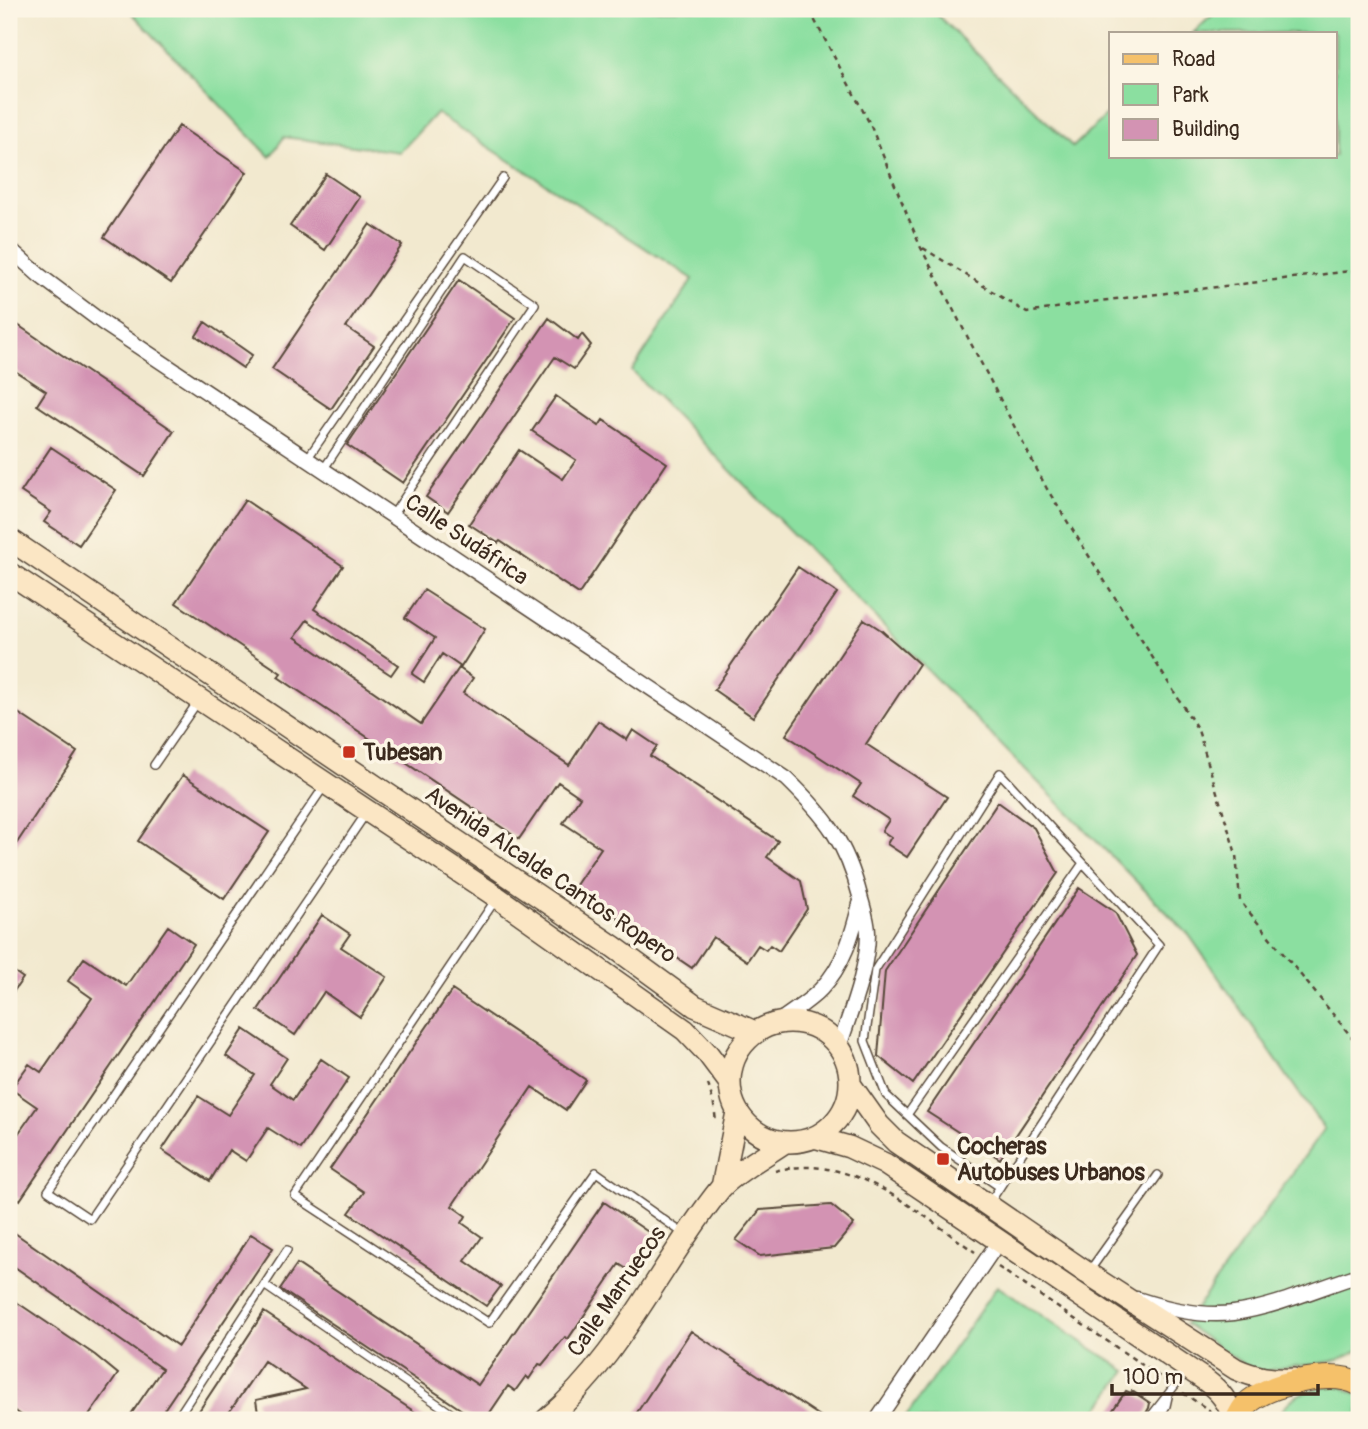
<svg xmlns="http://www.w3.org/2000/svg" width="1368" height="1429" viewBox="0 0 1368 1429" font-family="Pangolin,sans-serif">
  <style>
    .green { fill: #8bdfa0; stroke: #63845f; stroke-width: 2 }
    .building { fill: #d393b3 }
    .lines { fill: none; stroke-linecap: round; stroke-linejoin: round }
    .lane-casing { stroke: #564739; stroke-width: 10 }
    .street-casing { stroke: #564739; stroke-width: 17 }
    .secondary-casing { stroke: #564739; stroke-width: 24 }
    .primary-casing { stroke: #564739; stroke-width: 25 }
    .path { stroke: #564739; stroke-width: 2.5; stroke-dasharray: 5 5; stroke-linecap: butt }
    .lane { stroke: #fff; stroke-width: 7 }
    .street { stroke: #fff; stroke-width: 14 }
    .secondary { stroke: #fbe6c4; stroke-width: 21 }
    .primary { stroke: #f5c16b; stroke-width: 23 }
    .poi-dot { fill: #c8321e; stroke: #fcf5e5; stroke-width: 2.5 }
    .labels { text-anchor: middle; stroke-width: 7; stroke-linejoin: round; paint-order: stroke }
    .street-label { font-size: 23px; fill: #3b2a1e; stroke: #fcf5e5 }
    .poi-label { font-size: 23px; font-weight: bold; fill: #3b2a1e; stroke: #fcf5e5; text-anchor: start }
  </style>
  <rect width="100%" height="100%" fill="#fcf5e5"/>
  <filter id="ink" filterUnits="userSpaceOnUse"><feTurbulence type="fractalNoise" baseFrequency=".0143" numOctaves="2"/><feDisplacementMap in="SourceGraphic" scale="14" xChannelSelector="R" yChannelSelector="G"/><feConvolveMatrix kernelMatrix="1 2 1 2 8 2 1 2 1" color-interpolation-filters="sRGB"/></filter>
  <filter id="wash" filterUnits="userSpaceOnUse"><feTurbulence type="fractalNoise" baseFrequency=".00686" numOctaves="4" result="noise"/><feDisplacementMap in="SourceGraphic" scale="28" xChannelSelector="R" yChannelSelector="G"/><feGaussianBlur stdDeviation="1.57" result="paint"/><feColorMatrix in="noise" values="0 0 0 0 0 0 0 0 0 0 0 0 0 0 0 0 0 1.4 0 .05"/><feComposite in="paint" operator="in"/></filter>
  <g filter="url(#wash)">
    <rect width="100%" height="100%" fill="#f2e9cf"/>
    <!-- green -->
    <path class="green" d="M128,9H931L1073,147L1111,111V156H1335V33H1193L1219,9H1359V1350C1329,1370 1290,1361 1258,1374L1185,1324L1324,1129L1189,935L632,371L693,279L436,113L400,152L284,137L270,157Z
      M997,1286L1126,1371L1090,1420H904Z
      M1338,1385L1359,1395V1420H1278C1288,1391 1312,1389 1338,1385Z"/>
    <g id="blocks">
      <!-- building -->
      <path class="building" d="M179,126L247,172L171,283L104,237Z
        M326,174L360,197L325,250L290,226Z
        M370,224L402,245L346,327L374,346L331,409L272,369Z
        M459,280L515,318L403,483L347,445Z
        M549,318L578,340L582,334L591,345L574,369L555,357L448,512L426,497Z
        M9,319L174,431L144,476L37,405L46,391L9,367Z
        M205,322L252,355L243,368L196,336Z
        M556,396L599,426L603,420L667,463L579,594L500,541L498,543L469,524L519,450L563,479L576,460L532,431Z
        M51,447L116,490L79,545L44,522L51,512L21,492Z
        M245,500L343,566L314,609L398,665L391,675L307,620L295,637L421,724L459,668L473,678L463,693L569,765L598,721L627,740L633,730L657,746L650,756L778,841L767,857L801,881L807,909L779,951L770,945L766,950L758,945L747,961L713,937L692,968L574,888L601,848L563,823L580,797L558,782L519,839L278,677L281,673L176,603Z
        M798,567L837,593L753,717L714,690Z
        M424,590L485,629L461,667L442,654L424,682L412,674L435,638L405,618Z
        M864,619L881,630L919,664L866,744L947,797L907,857L887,844L891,837L882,831L889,820L853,796L861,784L786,735Z
        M9,707L77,752L9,855Z
        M183,775L269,832L224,899L138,841Z
        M998,802L1034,828L1058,873L913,1084L878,1056L885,971Z
        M1079,888L1115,912L1137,955L1000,1159L927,1112Z
        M322,915L350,934L341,947L387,977L360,1017L324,992L295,1035L258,1010Z
        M168,926L194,944L20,1200L9,1192V1128L18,1134L37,1107L11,1089L29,1064L41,1072L92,998L68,981L84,958L126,986Z
        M9,968L23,978L9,998Z
        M452,990L586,1080L566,1110L532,1087L452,1206L466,1216L462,1223L482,1237L465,1261L501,1286L486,1306L349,1213L364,1192L330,1169Z
        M244,1029L287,1058L270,1084L293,1100L321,1059L349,1078L301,1149L268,1128L246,1161L229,1150L210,1181L162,1150L198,1096L228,1115L255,1075L226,1056Z
        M604,1202L657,1238L633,1273L619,1264L568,1339L565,1337L542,1365L539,1364L529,1379L526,1376L515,1391L508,1386L485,1420H477L280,1289L297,1264L478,1385Z
        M831,1205L854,1224L834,1248L760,1256L736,1240L760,1210Z
        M9,1229L178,1346L251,1234L273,1248L157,1420H127L162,1369L9,1263Z
        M9,1297L95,1355L118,1374L86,1420H29L9,1407Z
        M264,1312L427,1420H259L256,1400L306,1389L264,1361L224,1420H193Z
        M691,1331L826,1420H632Z
        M1126,1391L1131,1393L1132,1391L1150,1403L1149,1408L1142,1420H1106Z"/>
    </g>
  </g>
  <g filter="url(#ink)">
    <use href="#blocks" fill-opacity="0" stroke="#564739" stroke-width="2"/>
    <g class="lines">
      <defs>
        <path id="lane" d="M307,459L503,178
          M323,470L465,256L535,304L392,516
          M154,765L199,700
          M325,785L48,1191L90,1219L367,812
          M496,899L295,1196L489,1323L596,1172L684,1234
          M907,1115L1083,863
          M990,1202L1159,945L1000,773L875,970L865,1041L886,1095L941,1147L1000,1187
          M1090,1270L1158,1175
          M264,1285L461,1420
          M176,1420L287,1250
          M1148,1420L1186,1371
          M1157,1420L1166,1406L1168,1397"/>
        <path id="street" d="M9,248L39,275L103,323L787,779C826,817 846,842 860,896C863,907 868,921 868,933C868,969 850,1013 839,1047
          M777,1023C791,1012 809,1002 821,989C844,965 852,935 860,904
          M1137,1299C1167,1309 1202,1317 1234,1313C1276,1307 1318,1288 1359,1275
          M877,1420L999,1241"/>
        <path id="secondary" d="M9,539L614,947L695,1006L755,1032
          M9,573L497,897L685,1030L708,1054L729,1082
          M730 1082a60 60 0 1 1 120 0a60 60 0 1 1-120 0Z
          M850,1084L879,1125L896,1142L1087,1273L1236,1369C1256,1378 1272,1380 1294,1379
          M814,1137L849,1147L885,1164L1205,1380C1220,1391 1229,1402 1233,1420
          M722,1187L737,1112
          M546,1420C621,1357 660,1264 720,1189C732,1174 768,1154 785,1142"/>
        <path id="primary" d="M1237,1420C1241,1412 1245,1404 1253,1399C1276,1383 1334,1369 1359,1384"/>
      </defs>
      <!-- lane casing -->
      <use href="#lane" class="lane-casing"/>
      <!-- street casing -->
      <use href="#street" class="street-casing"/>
      <!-- secondary casing -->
      <use href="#secondary" class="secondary-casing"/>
      <!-- primary casing -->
      <use href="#primary" class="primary-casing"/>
      <!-- path -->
      <path class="path" d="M798,9L814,19L870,124L920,246L1047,489L1198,730L1236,854L1240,901L1359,1046
        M923,248L1027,313L1091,302L1359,270
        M708,1084L714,1105L716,1122
        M775,1171C852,1151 915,1211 975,1252
        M998,1267L1166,1381
        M1183,1393L1209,1410L1213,1420"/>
      <!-- lane -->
      <use href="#lane" class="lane"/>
      <!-- street -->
      <use href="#street" class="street"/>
      <!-- secondary -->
      <use href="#secondary" class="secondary"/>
      <!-- primary -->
      <use href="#primary" class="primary"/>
    </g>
  </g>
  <!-- markers -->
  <g class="poi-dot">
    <rect x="342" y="745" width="14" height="14" rx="3.5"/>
    <rect x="936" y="1152" width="14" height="14" rx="3.5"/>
  </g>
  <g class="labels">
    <!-- street labels -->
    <g class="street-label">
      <text transform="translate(467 539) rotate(34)" y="8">Calle Sudáfrica</text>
      <text transform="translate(551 874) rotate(34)" y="8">Avenida Alcalde Cantos Ropero</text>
      <text transform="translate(616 1291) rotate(-55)" y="8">Calle Marruecos</text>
    </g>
    <!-- poi labels -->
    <g class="poi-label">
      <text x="363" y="760">Tubesan</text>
      <text x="957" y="1154">Cocheras<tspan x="957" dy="26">Autobuses Urbanos</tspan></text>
    </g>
  </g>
  <!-- margin -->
  <rect width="1368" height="1429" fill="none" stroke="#fcf5e5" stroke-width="35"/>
  <!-- legend -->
  <rect x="1109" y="32" width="228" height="126" fill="#fcf5e5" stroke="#afa495" stroke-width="2"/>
  <rect x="1123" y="54" width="35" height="10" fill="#f5c16b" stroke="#afa495" stroke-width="2"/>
  <text x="1172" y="66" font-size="21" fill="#3b2a1e">Road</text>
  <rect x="1123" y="84" width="35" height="21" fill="#8bdfa0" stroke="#afa495" stroke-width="2"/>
  <text x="1172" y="102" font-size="21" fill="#3b2a1e">Park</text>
  <rect x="1123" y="119" width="35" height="21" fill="#d393b3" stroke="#afa495" stroke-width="2"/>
  <text x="1172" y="136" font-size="21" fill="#3b2a1e">Building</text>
  <!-- scale -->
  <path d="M1112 1384v10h206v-10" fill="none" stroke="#3b2a1e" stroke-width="3.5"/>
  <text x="1123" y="1384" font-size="21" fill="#3b2a1e" stroke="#fcf5e5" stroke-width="5" paint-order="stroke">100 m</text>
</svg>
